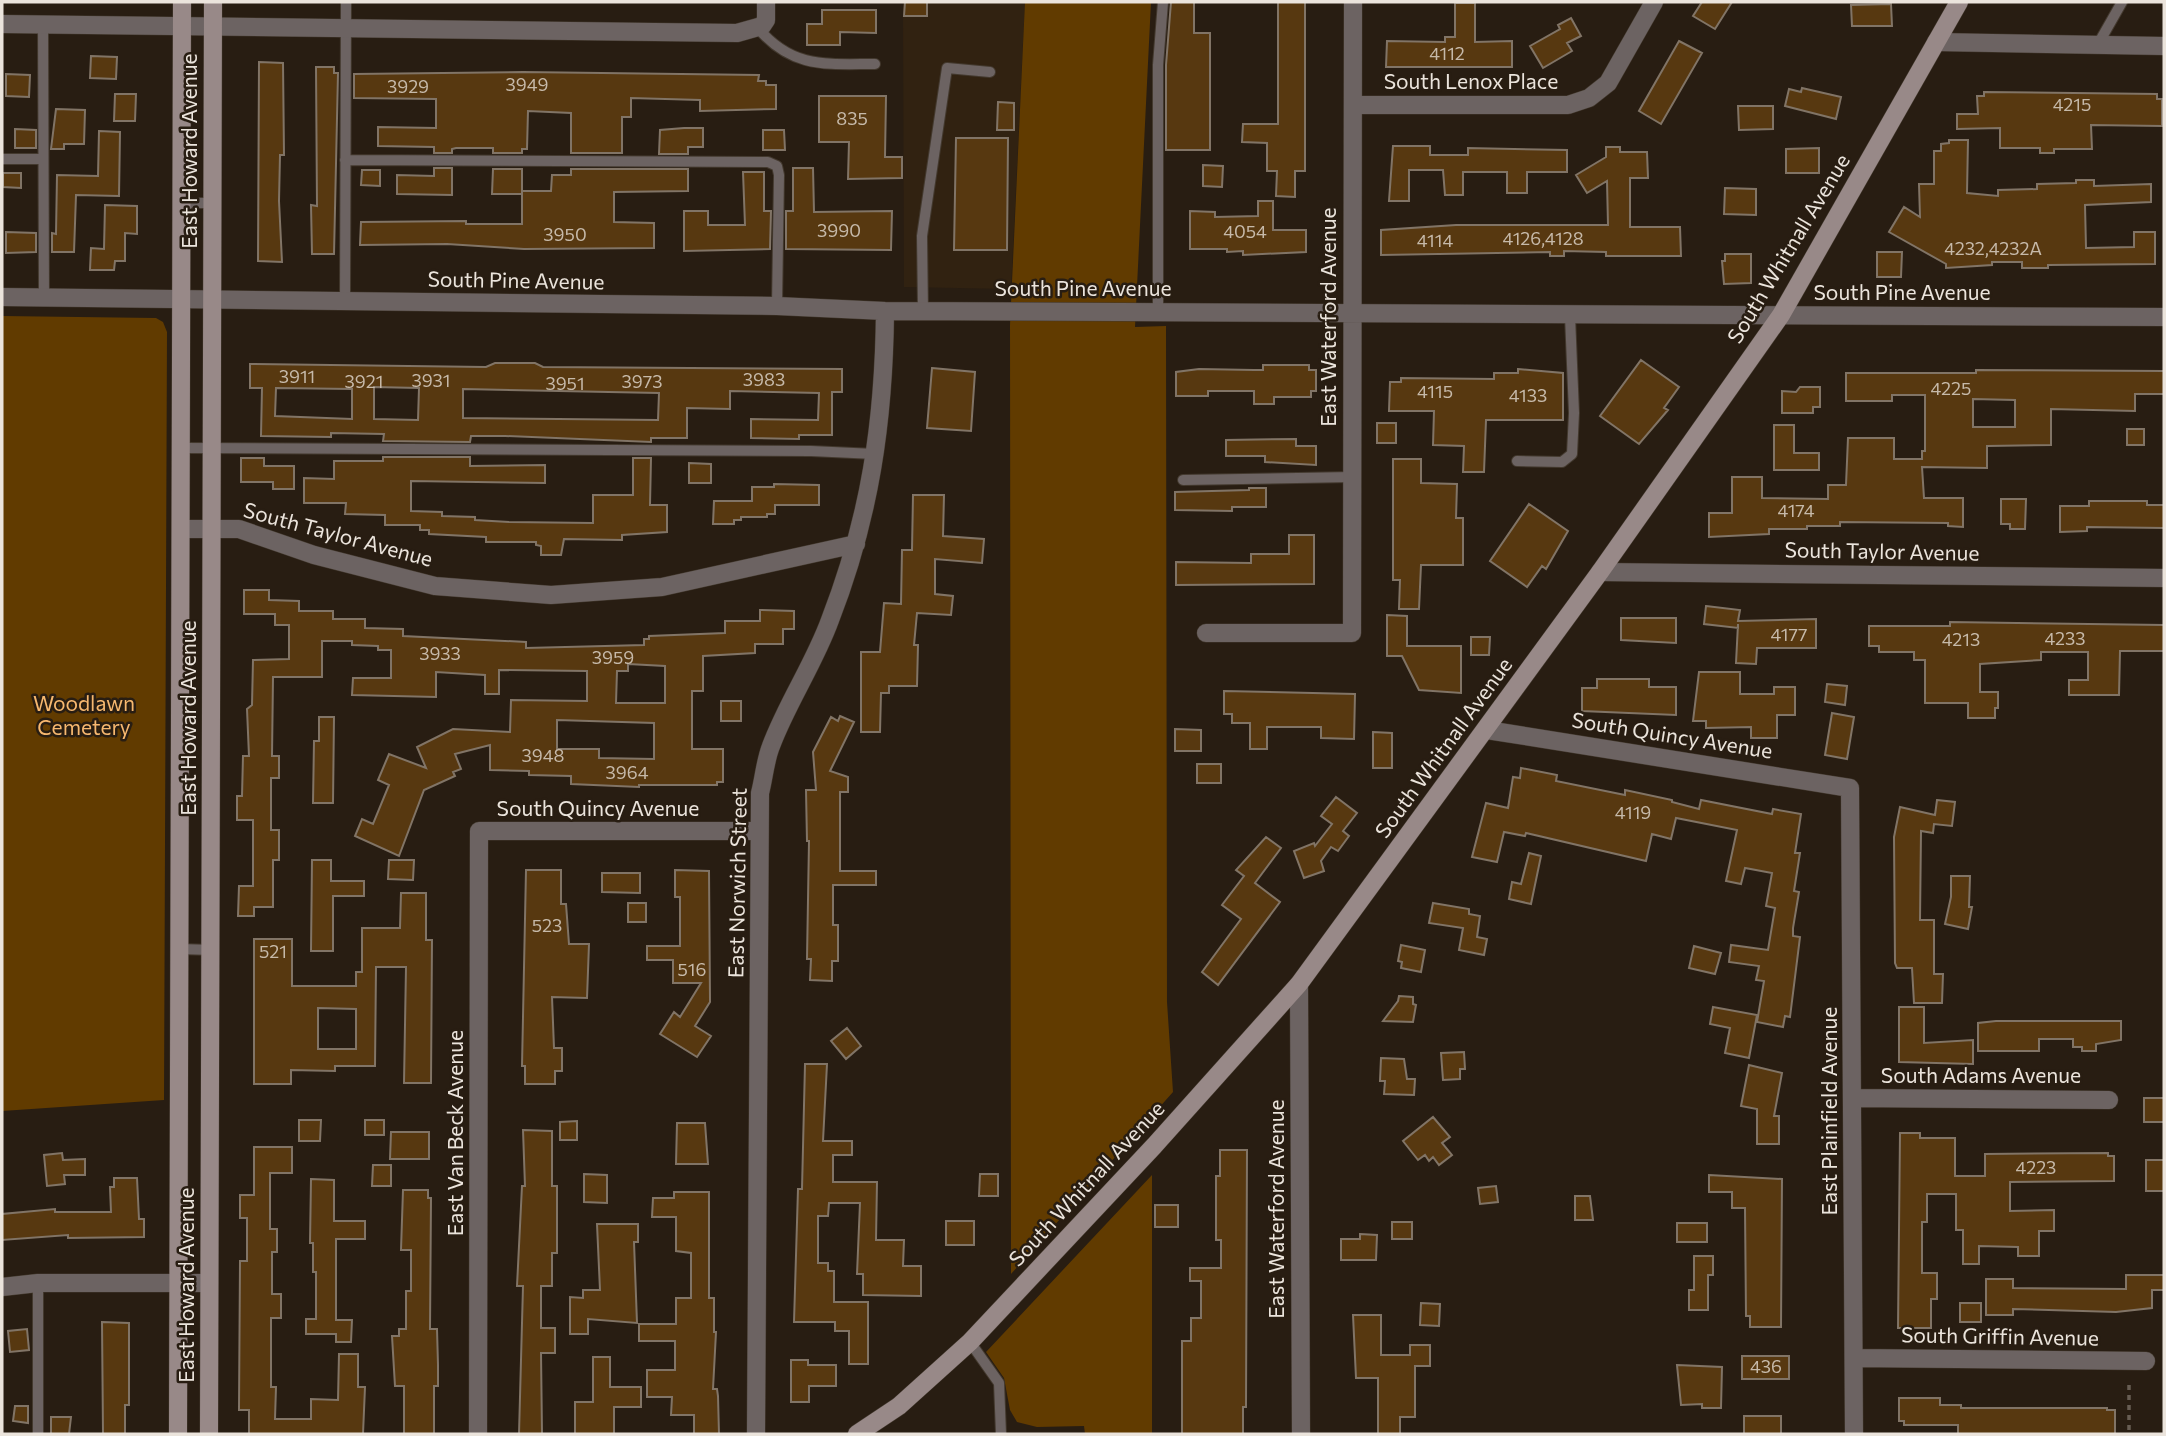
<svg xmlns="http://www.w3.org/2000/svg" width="2166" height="1436" viewBox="0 0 2166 1436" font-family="Commissioner,sans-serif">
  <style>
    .built { fill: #312211 }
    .green { fill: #613b00 }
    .building { fill: #573810; stroke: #817466; stroke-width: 2; fill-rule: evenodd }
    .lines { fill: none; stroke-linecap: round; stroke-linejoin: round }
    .lane-casing { stroke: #43392e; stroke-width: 12 }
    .street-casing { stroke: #43392e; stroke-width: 19 }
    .secondary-casing { stroke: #43392e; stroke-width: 19 }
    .path { stroke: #675d53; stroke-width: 3.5; stroke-dasharray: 5 5; stroke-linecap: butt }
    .lane { stroke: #6c6362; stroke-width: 10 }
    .street { stroke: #6c6362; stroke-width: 18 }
    .secondary { stroke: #988988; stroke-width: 18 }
    .labels { text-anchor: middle; stroke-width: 5; stroke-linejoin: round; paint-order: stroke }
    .number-label { font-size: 18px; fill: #c6b9a9 }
    .street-label { font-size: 21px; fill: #ebe4dc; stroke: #281d12 }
    .park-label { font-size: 21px; fill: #f7b86f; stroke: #281d12 }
  </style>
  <rect width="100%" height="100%" fill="#281d12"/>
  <!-- built -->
  <path class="built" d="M903,2H1025L1011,289L904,287Z"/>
  <!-- green -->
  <path class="green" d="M1025,2H1151L1135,327L1166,326L1167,1002L1173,1092L1011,1274L1010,325Z
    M2,316L156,318L163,322L167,332L164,1100L2,1111Z
    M1152,1175V1434H1085L1084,1426L1037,1427L1017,1422L1010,1410L1004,1378L986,1352Z"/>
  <!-- building -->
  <path class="building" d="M905,2H927V16H904Z
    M1171,2H1194V33H1210V150H1166V65Z
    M1278,2H1305V171H1295V197L1276,196L1277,171H1267V143L1242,142L1243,124H1278Z
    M1702,2H1732L1715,29L1693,16Z
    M1455,3H1475V42L1512,41V67H1386L1387,41L1445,42V37H1455Z
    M1891,4L1892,26H1852L1851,5Z
    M822,10H876V33L840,32V45H807V24H822Z
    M1571,18L1581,36L1567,43L1572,51L1543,68L1530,46L1560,29L1558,25Z
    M1679,41L1702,53L1661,124L1639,111Z
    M91,56L117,57L116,79L90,78Z
    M259,62L283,63L284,155H280L279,201L282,262L258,261Z
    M316,67H334V73H338L334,254H312L311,205L317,206Z
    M523,72L759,75L758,81H766V85H776V109L700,111V100L631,98V117H622V153H571V113L528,111L527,149H522V153H493V148H456L452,149V153H434V147L378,146V127L436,128V99L354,98V74Z
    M6,74L30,75L29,97L6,96Z
    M1802,88L1841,97L1836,119L1785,106L1789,89L1801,92Z
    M1984,92L2157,94V99H2162V126L2091,125L2092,149H2054V153H2040V148H2000V128L1957,129V114H1978L1977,96H1984Z
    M115,94H136L135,121H114Z
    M819,96H886L885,157H902V178L848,179L849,142H819Z
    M998,102L1014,103V130H997Z
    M1738,106H1773V129L1739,130Z
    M56,109L85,110L84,144H64V149H51Z
    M684,128H703V147H688V154H659L660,130Z
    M15,129L36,130V148H15Z
    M763,130H784L785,150H763Z
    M99,131L120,132L119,196L76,195L74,252H52V233L56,234L57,175L98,176Z
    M956,138H1008L1007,250H954Z
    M1949,140H1968L1967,193L1998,196V190L2037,189V184L2076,183V180H2094V186L2151,184V202L2085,205L2086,248L2134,247V232H2155V264L2048,265V268H2022V262H1992V265L1946,268V264L1889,232L1904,207L1920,217L1919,184H1934V151H1941V144L1949,143Z
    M1393,146H1430V155H1468V148L1567,150V172H1527V193H1507V172H1463V195H1445L1443,170H1409V201H1389Z
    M1606,147H1620V152H1647L1648,178H1630V227H1680L1681,256H1606V252L1564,251V256H1550V252L1381,255V230L1456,225H1608L1607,181L1587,193L1576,175L1606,157Z
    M1819,148V173H1786V149Z
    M1203,165L1223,166L1222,187L1203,186Z
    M434,168H452V195L397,194V175L434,176Z
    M793,168H813L814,212L892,211L891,250L786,249V211H793Z
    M493,169H522V194H492Z
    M571,169H688V191L614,192V222L654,223V248L524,249L447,244L360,245L361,222L466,221V224H522V191H551L552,175H571Z
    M362,170H380V186L361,185Z
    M743,172H764V211H771L770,249L684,251V211H708V225H745Z
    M3,173H21V188L3,187Z
    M1725,188L1756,189V215L1724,214Z
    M1258,201H1273V230H1306V252L1243,255V251L1227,252V249H1190V211L1215,212V217L1258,216Z
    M105,205L137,206V234L125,233V261H115L114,270H90L91,248L104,249Z
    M6,232L36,233V252L6,253Z
    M1877,252H1902L1901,277H1877Z
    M1725,254H1751V283L1724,284L1722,261H1725Z
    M1641,360L1679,387L1664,408L1668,410L1639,444L1600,416Z
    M495,363H535L543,367L842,369V392H832V435H799V439L751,438V419L818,420L819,393L730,391V409L687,408V438H651V442L505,436H471L470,442L383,441L384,434L331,433V437L261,436L262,388H250V364L486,367ZM374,387L419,388L418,420L374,419ZM276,388L352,389V419L275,416ZM463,389L659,393L658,420L463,418Z
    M1263,365H1309V370H1316V391H1311V397H1274V404H1254V391H1208V396H1176V372L1199,369L1254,370H1263Z
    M932,368L975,372L971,431L927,428Z
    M1518,369L1563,373V420H1486L1484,472H1463L1464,446L1433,445L1434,411H1389L1390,382H1401V378L1494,379V373H1518Z
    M1976,370L2164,371V394H2135V411L2051,409V445L1987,446V468L1922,467L1924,498H1963V527L1948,526V523L1840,522V526H1807V529H1769V534L1709,537V513H1732V477H1762V498L1828,499V485H1846L1848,438H1894V459H1922V451H1925V395H1892V401H1846V373H1976ZM1973,399L2015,400V427H1973Z
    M1800,387H1820V407H1813V413H1782V391L1796,392Z
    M1377,423H1396V443H1377Z
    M1774,425H1794V453H1819V470H1774Z
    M2127,429H2144V445H2127Z
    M1296,439V446H1316V465L1265,462V456H1226V440Z
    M383,457H470V466L545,465V483L411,481V511L442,512V516L475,517V520L509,522L593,523V495H633V458H651L650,505H667V532L622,535V540L564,539L561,555H541V546L536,545V542H486V537L429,534V530H420V525H385V515L345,514L346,503H304V478L334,479V461H383Z
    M241,458H264V466H294V489H273V482H241Z
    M1393,459H1421V483L1457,484L1456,518H1463V565H1421L1419,609H1399L1400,580H1393Z
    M689,463L711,464V483H689Z
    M774,484L819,485V505H775V514H767V517H741V520H734V524H713L714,501H752V487H774Z
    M1249,488H1266V507H1232V511L1175,510V492L1249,490Z
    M913,495H944L943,536L984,539L982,563L935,559V594L953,596L951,615L917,613L914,645H918L917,686H889V693H881L880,732H861V652H880L884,603L901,604L902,550H912Z
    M2001,499H2026L2025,529H2010V524H2001Z
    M2089,501H2147V505H2164V528L2087,527V531L2060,532V506H2089Z
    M1529,504L1568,531L1546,569L1542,566L1527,587L1490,561Z
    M1289,535H1314V584L1176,585V562L1251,563V554H1289Z
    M244,590H269V600L299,601V611H333V619H365V628L403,629V636L526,642V648L644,645V639H649V636L725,633V621H760V610L794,611V629H783V644H755V653L703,656V691H692V749H723V782H717V785H639V787L571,784V776L529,775V771L490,770V745L455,754L461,769L453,772L455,776L424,790L399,856L355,836L362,819L373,824L389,785L378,780L389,754L426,768L417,747L453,729L510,732L511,700L587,701V671L499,670V694H485V675L436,672V697L352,695L353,678H391V650H378V646L352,645V641H322V677H273L272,756H279V778H271V830H279V860H273V907H254V916H238L239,886H253V820H237V796H242L243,756H249L247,709L252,705L253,660L289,659V625H275V614H244ZM628,664L665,666V703H616L617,671H628ZM557,720L654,723V759L599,758V749H557Z
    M1706,606L1740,610L1738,621L1816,619V648H1757L1756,664L1736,663L1738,624V628L1704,624Z
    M1387,615L1407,616V646H1461V693L1419,690L1402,656H1387Z
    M1621,618H1676V643L1621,640Z
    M1950,622L2164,625V651H2120L2119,695H2069V680H2088V652H2041V660L1980,664V692H1998V708H1995V718H1968V703H1925V660H1914V652H1879V646H1869V626H1950Z
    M1471,637H1490L1489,655H1471Z
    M1699,672H1740V694H1774V687H1795V715H1777V738H1751V727L1706,728V721H1693Z
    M1597,679H1649V687H1676V715L1582,711V688H1597Z
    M1827,684L1847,686L1845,705L1825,702Z
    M1224,691L1355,694L1354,739L1321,738V727H1267V749H1250V723H1232V714H1224Z
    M721,701H741V721H721Z
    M1832,713L1854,717L1847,759L1825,755Z
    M840,716L854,722L830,771L848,777V792H840V871H876V885H833V925H838V961H832V981L810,980L811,959H807L809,841H807L806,790H816L813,752L831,717L838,721Z
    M319,717H334L333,803H313L314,741H319Z
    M1175,729L1201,730V751H1175Z
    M1373,732L1392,733V768H1373Z
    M1197,764H1221V783H1197Z
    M1521,768L1557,775L1556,781L1625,795V790L1672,800V802L1699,809L1701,800L1772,814L1773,809L1801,814L1795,853H1800L1794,891L1799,892L1793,928V936L1800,937L1790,1017L1785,1016L1783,1027L1757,1022L1764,981L1756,980L1759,966L1729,962L1731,945L1768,950L1775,908L1766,906L1772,873L1745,868L1741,884L1726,881L1737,830L1676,818L1671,839L1652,834L1646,861L1526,833L1525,836L1504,832L1497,862L1472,857L1486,803L1508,808L1513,777L1520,778Z
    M1336,797L1357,813L1343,831L1349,836L1338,851L1331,847L1321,861L1324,871L1304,878L1294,851L1314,843L1315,846L1332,824L1321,816Z
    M1937,800L1955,802L1952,826L1934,824L1933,833L1921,831L1920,920H1934V974H1943L1942,1003H1914L1912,968H1897L1895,963L1894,837L1900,807L1935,815Z
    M1266,837L1281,848L1255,883L1280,902L1218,985L1202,972L1241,919L1222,905L1244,876L1236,870Z
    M1529,853L1541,856L1531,904L1509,899L1512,882L1521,884Z
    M312,860H331V881H364V896H333V951H311Z
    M389,860H414L413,880L388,879Z
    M526,870H561V904H566L569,944H589L587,998L552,997L554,1048H562V1071H555V1084H525V1066H522Z
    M675,870L709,871L710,1002L695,1026L711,1036L697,1057L660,1034L674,1012L680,1017L701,983H673V960H647V946H680V897H675Z
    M602,873H640V893L602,892Z
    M1951,876H1970L1969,907H1972L1968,929L1945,924L1951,897Z
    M401,893H426V940H432L431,1083H404L406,967H376L375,1066H335V1071L291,1070V1084H254V939H292V986H356V972H362V928H400ZM318,1008L356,1009V1049H318Z
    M628,903H646V922H628Z
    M1433,903L1469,909V914L1480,916L1477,937L1487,939L1484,955L1459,950L1463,928L1429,923Z
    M1401,945L1425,950L1421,972L1401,968L1402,962L1398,961Z
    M1694,946L1721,953L1715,974L1689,968Z
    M1399,996L1413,997V1004L1416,1005L1413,1022L1383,1021L1398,1001Z
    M1713,1007L1757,1015L1749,1058L1725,1053L1730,1028L1710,1024Z
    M1899,1007H1924V1043L1973,1040V1064L1899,1062Z
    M1996,1021H2121V1040L2096,1044V1051H2082V1047H2073V1039H2039V1051H1978V1023Z
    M847,1028L861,1046L846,1059L831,1041Z
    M1464,1052L1465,1069H1460V1079L1443,1080L1441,1053Z
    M1381,1058L1404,1059L1407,1079H1415L1414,1095L1384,1094L1385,1081H1380Z
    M805,1064H827L823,1141H852V1155H833V1182H877L876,1240H904L903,1266H921V1296L863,1295V1274H857L860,1203H829L828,1216H818V1263H828V1271H834V1302H868V1364H849V1331H835V1322H794L798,1189H802Z
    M1749,1065L1782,1073L1774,1116H1779V1144H1757V1109L1741,1106Z
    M2144,1098H2164V1122H2144Z
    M1433,1117L1450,1137L1442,1143L1452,1155L1439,1165L1433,1157L1429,1161L1425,1155L1418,1160L1403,1141Z
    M299,1120H321L320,1141H299Z
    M365,1120H384V1135H365Z
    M577,1121V1140H560V1122Z
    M677,1123H705L708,1164H676Z
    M523,1130L552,1131V1186H557V1253H552V1286H541V1328H555V1353H541L542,1434H519L523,1286H517L522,1186H525Z
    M391,1132H429V1159H390Z
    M1900,1133H1920V1138H1955V1176H1985V1154L2108,1153V1156H2114V1181L2010,1182V1211L2054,1210V1231H2039V1256H2018V1247L1979,1246V1264H1963V1230H1956V1194H1927V1222H1922V1273H1937V1299H1931V1328H1898Z
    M254,1147H292V1173H270V1229H277V1252H272V1294H281V1318H271V1387H276L275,1419H311V1399L338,1400L339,1354H358V1387H365L363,1434H249V1410H239L240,1261H247V1218H240V1195H254Z
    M1220,1150H1247L1246,1407H1243V1434H1182V1341H1191V1318H1201V1281H1190V1268H1221V1240H1216V1176H1220Z
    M62,1153L63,1160L85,1159V1175H64L65,1184L47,1186L44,1155Z
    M2146,1160H2164V1191H2146Z
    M373,1165H391V1186H372Z
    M584,1174L607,1175V1203L584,1202Z
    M980,1174H998V1196H979Z
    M1709,1175L1782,1179L1781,1327H1750V1316H1746L1745,1208H1732V1192H1709Z
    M114,1178H137L139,1219H144V1237L68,1238V1235L2,1240V1214L55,1209V1212H111L110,1187H114Z
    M311,1179L334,1180V1221H365V1239H336V1320H352L351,1342H336V1334H306V1319H316V1272H313V1243H310Z
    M1496,1186L1498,1202L1480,1204L1478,1188Z
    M403,1190H428V1198H431L430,1329H437L438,1365V1386H434V1434H404V1386H395L392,1336H399V1329H406V1291H411V1250H401Z
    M674,1192H709V1298H714V1332H716L713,1389H717L718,1396L719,1434H694V1415H671L672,1397H647V1370H675V1341H639V1324H676V1298H691V1253L676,1251V1217H652L653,1198H674Z
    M1575,1196H1590L1593,1220H1575Z
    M1155,1205H1178V1227H1155Z
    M946,1221H974V1245H946Z
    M1392,1222H1412V1239H1392Z
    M1677,1223H1707V1242H1677Z
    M597,1224H638V1242H634L637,1323L588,1319V1334H570V1297L583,1298V1290H600Z
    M1360,1234L1377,1235L1376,1260H1341V1239H1360Z
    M1694,1256H1713V1275H1708V1310H1689V1290H1694Z
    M2126,1275H2164V1290H2152V1308L2116,1312L2013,1309V1315H1986V1279H2013V1288L2126,1289Z
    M1421,1303L1440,1304L1439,1326L1420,1325Z
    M1960,1303H1981V1322H1960Z
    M1353,1315H1381V1355H1410V1345H1430V1366H1415V1417H1400V1434H1378V1378H1356Z
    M102,1322L129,1323V1405H125V1434H103Z
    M27,1329L29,1350L10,1352L8,1331Z
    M1742,1356H1789V1379H1742Z
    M593,1357H610V1387H641V1407H614V1434H575V1402H593Z
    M791,1360H808V1365H836V1386H809V1402H791Z
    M1677,1365L1722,1367L1721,1408H1702V1404L1681,1405Z
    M1899,1398H1940V1405H1961V1408H2107V1410H2115V1434H1958V1425H1904V1421H1899Z
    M15,1406H28V1423L13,1421Z
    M1744,1416H1781V1434H1744Z
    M51,1417H71L69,1434H51Z"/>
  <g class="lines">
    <defs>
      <path id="lane" d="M43,25L44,298
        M758,28C792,69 827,64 875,64
        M2097,46L2122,2
        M2,159H43
        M345,160L768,162L777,166L779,175L777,306
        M183,203H213
        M345,302L346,2
        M923,312L922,236L947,68L990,72
        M1158,312V65L1163,2
        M181,448L811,451L875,454
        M1517,461L1562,462L1572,454L1574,413L1570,316
        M1183,480L1352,477
        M180,949L212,950
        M970,1342L999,1383L1001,1434
        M38,1434V1283"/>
      <path id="street" d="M2,24L737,33L762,26L766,20V2
        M1936,42L2164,46
        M1353,105H1568L1589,98L1608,83L1654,2
        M2,297L777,306L885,311L2164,317
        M181,529H239L314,555L435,586L551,595L662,587L856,544
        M1600,572L2164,578
        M1206,633H1352L1353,2
        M1487,730L1850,788L1854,1434
        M1299,984L1301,1434
        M1853,1098L2109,1100
        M2,1287L38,1283H209
        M1854,1358L2146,1361
        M478,1434L479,831H759
        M756,1434L760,793C764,778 765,761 771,746C787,703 814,664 830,620C870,517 884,422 885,311"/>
      <path id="secondary" d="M178,1434L182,2
        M209,1434L213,2
        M857,1434L899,1406L970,1342L1154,1146L1299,984L1600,572L1781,315L1959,2"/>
    </defs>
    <!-- lane casing -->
    <use href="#lane" class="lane-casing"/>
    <!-- street casing -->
    <use href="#street" class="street-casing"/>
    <!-- secondary casing -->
    <use href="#secondary" class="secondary-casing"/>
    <!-- path -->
    <path class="path" d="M2129,1385V1434"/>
    <!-- lane -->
    <use href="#lane" class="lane"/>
    <!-- street -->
    <use href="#street" class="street"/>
    <!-- secondary -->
    <use href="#secondary" class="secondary"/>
  </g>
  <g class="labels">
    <!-- number labels -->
    <g class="number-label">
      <text x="1447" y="60">4112</text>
      <text x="527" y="91">3949</text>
      <text x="408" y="93">3929</text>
      <text x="2072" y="111">4215</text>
      <text x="852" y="125">835</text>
      <text x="839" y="237">3990</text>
      <text x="1245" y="238">4054</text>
      <text x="565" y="241">3950</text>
      <text x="1543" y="245">4126,4128</text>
      <text x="1435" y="247">4114</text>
      <text x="1993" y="255">4232,4232A</text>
      <text x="297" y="383">3911</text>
      <text x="764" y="386">3983</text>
      <text x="431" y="387">3931</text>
      <text x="364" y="388">3921</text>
      <text x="642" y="388">3973</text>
      <text x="565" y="390">3951</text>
      <text x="1951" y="395">4225</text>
      <text x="1435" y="398">4115</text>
      <text x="1528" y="402">4133</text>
      <text x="1796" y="517">4174</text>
      <text x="1789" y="641">4177</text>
      <text x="2065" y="645">4233</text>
      <text x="1961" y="646">4213</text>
      <text x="440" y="660">3933</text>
      <text x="613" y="664">3959</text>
      <text x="543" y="762">3948</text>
      <text x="627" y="779">3964</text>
      <text x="1633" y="819">4119</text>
      <text x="547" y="932">523</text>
      <text x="273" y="958">521</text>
      <text x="692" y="976">516</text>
      <text x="2036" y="1174">4223</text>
      <text x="1766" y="1373">436</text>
    </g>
    <!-- street labels -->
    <g class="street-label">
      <text x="1471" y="89">South Lenox Place</text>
      <text transform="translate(190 151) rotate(-90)" y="7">East Howard Avenue</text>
      <text transform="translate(1789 249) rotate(-59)" y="7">South Whitnall Avenue</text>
      <text transform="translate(516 281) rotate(1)" y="7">South Pine Avenue</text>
      <text x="1083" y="296">South Pine Avenue</text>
      <text x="1902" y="300">South Pine Avenue</text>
      <text transform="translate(1329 317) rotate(-90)" y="7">East Waterford Avenue</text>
      <text transform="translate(338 535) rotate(15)" y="7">South Taylor Avenue</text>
      <text transform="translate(1882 552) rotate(1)" y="7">South Taylor Avenue</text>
      <text transform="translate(189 718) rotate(-90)" y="7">East Howard Avenue</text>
      <text transform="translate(1672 736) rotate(9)" y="7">South Quincy Avenue</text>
      <text transform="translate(1444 748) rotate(-54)" y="7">South Whitnall Avenue</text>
      <text x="598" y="816">South Quincy Avenue</text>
      <text transform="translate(738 883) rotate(-89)" y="7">East Norwich Street</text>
      <text x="1981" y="1083">South Adams Avenue</text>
      <text transform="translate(1830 1111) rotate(-90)" y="7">East Plainfield Avenue</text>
      <text transform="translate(456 1133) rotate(-90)" y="7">East Van Beck Avenue</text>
      <text transform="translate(1087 1184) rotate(-47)" y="7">South Whitnall Avenue</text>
      <text transform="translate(1277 1209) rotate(-90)" y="7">East Waterford Avenue</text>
      <text transform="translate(187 1285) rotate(-90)" y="7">East Howard Avenue</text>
      <text transform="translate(2000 1337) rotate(1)" y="7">South Griffin Avenue</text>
    </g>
    <!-- park labels -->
    <g class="park-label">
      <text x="84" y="711">Woodlawn<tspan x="84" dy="24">Cemetery</tspan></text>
    </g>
  </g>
  <!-- border -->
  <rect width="2166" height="1436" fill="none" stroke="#ebe4dc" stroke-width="7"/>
</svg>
